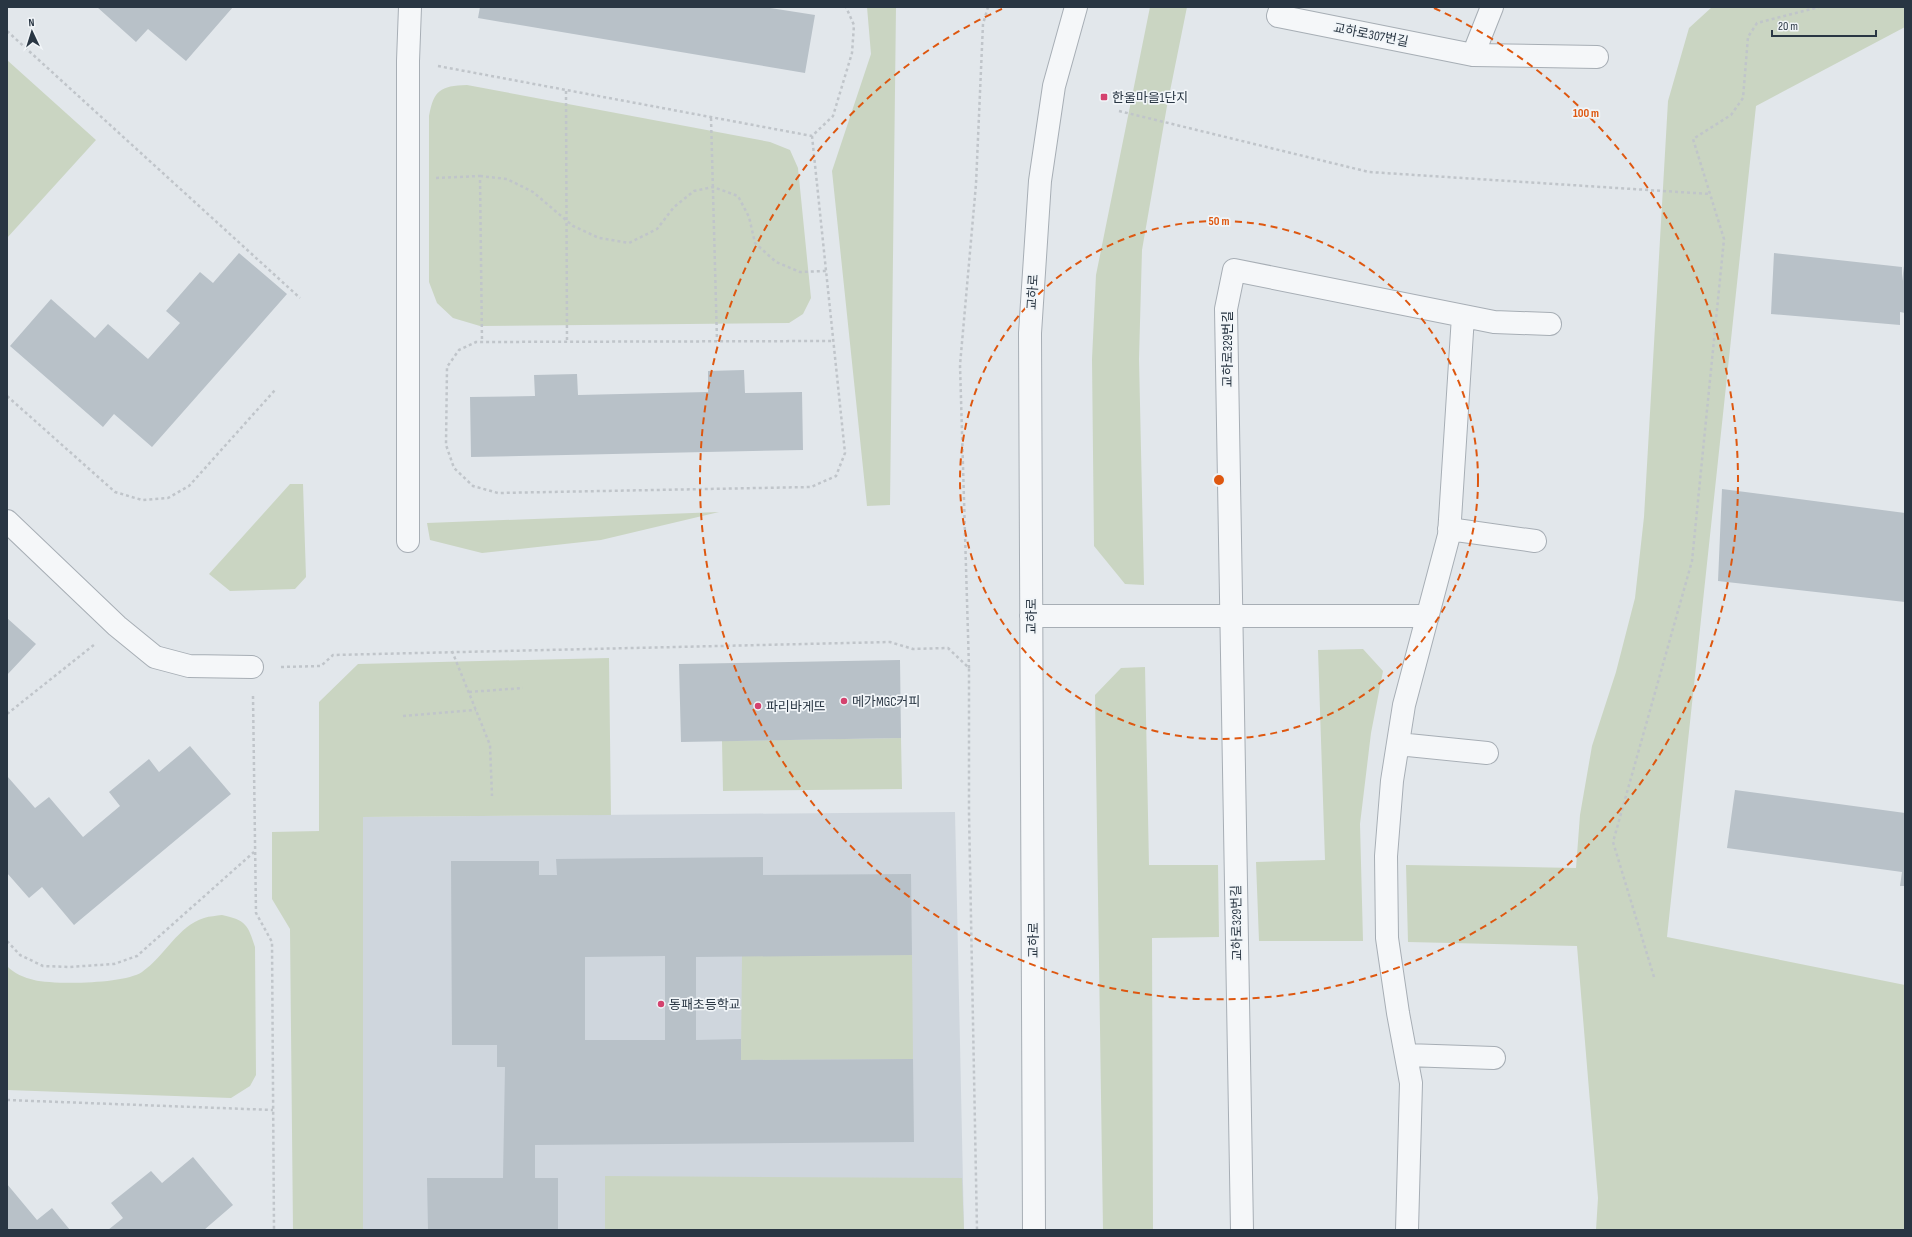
<svg xmlns="http://www.w3.org/2000/svg" width="1912" height="1237" viewBox="0 0 1912 1237" font-family="'Sofia Sans Condensed','Noto Sans KR',sans-serif">
  <style>
    .built { fill: #cfd6dd }
    .green { fill: #cad5c2 }
    .building { fill: #b8c1c8; fill-rule: evenodd }
    .lines { fill: none; stroke-linecap: round; stroke-linejoin: round }
    .minor-casing { stroke: #a7aeb5; stroke-width: 24 }
    .path { stroke: #c0c5ca; stroke-width: 2.5; stroke-dasharray: 3 3; stroke-linecap: butt }
    .minor { stroke: #f5f7f9; stroke-width: 22 }
    .ring { fill: none; stroke: #de570f; stroke-width: 2; stroke-dasharray: 7 5 }
    .poi-dot { fill: #d4426e; stroke: #f1f5f8; stroke-width: 1.5 }
    .labels { text-anchor: middle; stroke-width: 3.5; stroke-linejoin: round; paint-order: stroke }
    .street-label { font-size: 13px; fill: #293643; stroke: #f1f5f8 }
    .poi-label { font-size: 13px; fill: #293643; stroke: #f1f5f8; text-anchor: start }
    .centre { fill: #de570f; stroke: #f1f5f8; stroke-width: 2 }
    .ring-label { font-size: 12px; text-anchor: middle; font-weight: bold; fill: #de570f; stroke: #f1f5f8; stroke-width: 3.5; stroke-linejoin: round; paint-order: stroke }
  </style>
  <rect width="100%" height="100%" fill="#e2e7eb"/>
  <!-- built -->
  <path class="built" d="M955,812L964,1230H363V817Z"/>
  <!-- green -->
  <path class="green" d="M867,7H896L890,505L867,506L832,171L871,54Z
    M1150,7H1187L1167,106L1142,250L1139,359L1144,585L1125,584L1094,546L1092,359L1096,275Z
    M1712,7H1905V27L1756,106L1667,937L1905,985V1230H1596L1598,1198L1577,946L1408,942L1406,865L1576,868L1580,815L1592,746L1616,672L1635,598L1644,517L1668,101L1689,28Z
    M7,60L96,140L7,238Z
    M467,85L770,142L790,150L798,168L811,298L803,314L789,323L480,326L453,318L437,303L429,282V116C434,90 440,86 467,85Z
    M290,484H303L306,577L295,589L230,591L209,574Z
    M719,512L601,540L482,553L430,540L427,523Z
    M1363,649L1383,671L1371,733L1360,824L1363,941H1259L1256,862L1325,860L1318,650Z
    M609,658L611,815L363,817V1230H293L290,929L272,899V832L319,831V702L358,664Z
    M1145,667L1149,865H1218L1219,937L1152,938L1153,1230H1103L1095,695L1121,668Z
    M901,738L902,789L723,791L722,741Z
    M222,915C246,920 248,925 255,947L256,1075L250,1086L231,1098L7,1090V966C13,973 25,978 34,980C55,985 124,984 142,972C165,956 178,926 204,918C210,916 216,916 222,915Z
    M912,955L913,1059L741,1060L742,956Z
    M605,1176L962,1178L964,1230H605Z"/>
  <!-- building -->
  <path class="building" d="M97,7H233L186,61L148,29L136,42Z
    M480,7H764L815,15L805,73L478,18Z
    M239,253L287,294L152,447L114,414L103,427L10,346L51,299L95,338L108,324L148,359L180,323L166,311L200,272L213,283Z
    M1774,253L1902,267V281L1905,258V313L1900,312V325L1771,314Z
    M744,370L745,393L802,392L803,450L471,457L470,397L535,396L534,375L577,374L578,395L708,392V371Z
    M1722,489L1905,513V602L1718,581Z
    M7,618L36,644L7,675Z
    M900,660L901,738L681,742L679,664Z
    M190,746L231,794L74,925L42,887L29,898L7,873V776L35,808L49,797L83,837L120,806L109,792L149,759L159,772Z
    M1735,790L1905,813V886H1900L1902,872L1727,848Z
    M763,857V875L911,874L912,955L696,957V1040L741,1039V1060L913,1059L914,1142L535,1145V1178H558V1230H428L427,1178H503L505,1067H497V1045H452L451,861H539V875H557L556,859ZM665,956V1040H585V957Z
    M193,1157L233,1205L204,1230H108L123,1218L111,1203L151,1171L162,1183Z
    M7,1184L37,1220L52,1208L70,1230H7Z"/>
  <g class="lines">
    <defs>
      <path id="minor" d="M1281,7L1278,16L1473,55L1597,57
        M1473,55L1492,7
        M7,521L117,626L155,657L189,666L252,667
        M1449,529L1535,541
        M408,541V61L410,7
        M1031,616H1428
        M1398,744L1487,753
        M1406,1055L1494,1058
        M1034,1230L1030,333L1040,181L1054,86L1076,7
        M1242,1230L1226,309L1234,270L1494,322L1550,324
        M1407,1230L1411,1083L1398,1013L1387,938L1386,856L1392,781L1404,705L1449,535L1463,316"/>
    </defs>
    <!-- minor casing -->
    <use href="#minor" class="minor-casing"/>
    <!-- path -->
    <path class="path" d="M7,31L300,298
      M438,66L812,136L833,116L852,53L854,25L846,7
      M566,91L567,342
      M1119,111L1369,172L1710,194
      M711,118L717,341
      M812,136L845,453L836,476L811,487L498,493L473,486L454,468L446,445L447,367L459,350L476,342L833,341
      M480,176L507,179L533,192L573,226L599,238L629,243L657,229L674,207L694,191L713,187L738,196L749,217L755,243L776,262L800,272L826,271
      M436,178L480,176L482,342
      M7,396L115,492L142,500L168,498L189,486L275,390
      M452,651L490,745L492,796
      M281,667L321,666L333,655L890,642L913,649L948,648L969,668V813L977,1230
      M969,668L960,365L976,184L983,24L988,7
      M469,692L523,688
      M253,696L256,913L272,942L274,1230
      M7,714L95,644
      M403,716L476,710
      M7,941L20,955L43,966L69,967L114,964L137,956L254,852
      M1654,977L1613,842L1692,561L1724,239L1693,139L1731,115L1743,98L1748,37L1757,23L1819,7
      M7,1100L273,1110"/>
    <!-- minor -->
    <use href="#minor" class="minor"/>
  </g>
  <!-- distance rings -->
  <g class="ring">
    <circle cx="1219" cy="480" r="259"/>
    <path d="M1434 8A519 519 0 1 1 1004 8"/>
  </g>
  <!-- markers -->
  <g class="poi-dot">
    <rect x="1100" y="93" width="8" height="8" rx="2"/>
    <circle cx="844" cy="701" r="4"/>
    <circle cx="758" cy="706" r="4"/>
    <circle cx="661" cy="1004" r="4"/>
  </g>
  <g class="labels">
    <!-- street labels -->
    <g class="street-label">
      <text transform="translate(1371 34) rotate(11)" y="5">교하로307번길</text>
      <text transform="translate(1032 292) rotate(-87)" y="5">교하로</text>
      <text transform="translate(1227 349) rotate(-90)" y="5">교하로329번길</text>
      <text transform="translate(1031 616) rotate(-90)" y="5">교하로</text>
      <text transform="translate(1236 923) rotate(-91)" y="5">교하로329번길</text>
      <text transform="translate(1033 940) rotate(-90)" y="5">교하로</text>
    </g>
    <!-- poi labels -->
    <g class="poi-label">
      <text x="1112" y="102">한울마을1단지</text>
      <text x="852" y="706">메가MGC커피</text>
      <text x="766" y="711">파리바게뜨</text>
      <text x="669" y="1009">동패초등학교</text>
    </g>
  </g>
  <circle cx="1219" cy="480" r="6" class="centre"/>
  <g class="ring-label">
    <text x="1586" y="117">100 m</text>
    <text x="1219" y="225">50 m</text>
  </g>
  <!-- border -->
  <rect width="1912" height="1237" fill="none" stroke="#293643" stroke-width="16"/>
  <!-- north arrow -->
  <g transform="translate(32 32) rotate(356)" stroke="#f1f5f8" stroke-width="3" paint-order="stroke">
  <path d="M0-3L7 15L0 10L-7 15Z" fill="#293643"/>
  <text y="-6" font-size="11" font-weight="bold" text-anchor="middle" fill="#293643">N</text>
  </g>
  <!-- scale -->
  <path d="M1772 30v6h104v-6" fill="none" stroke="#293643" stroke-width="2"/>
  <text x="1778" y="30" font-size="12" fill="#293643" stroke="#f1f5f8" stroke-width="3" paint-order="stroke">20 m</text>
</svg>
